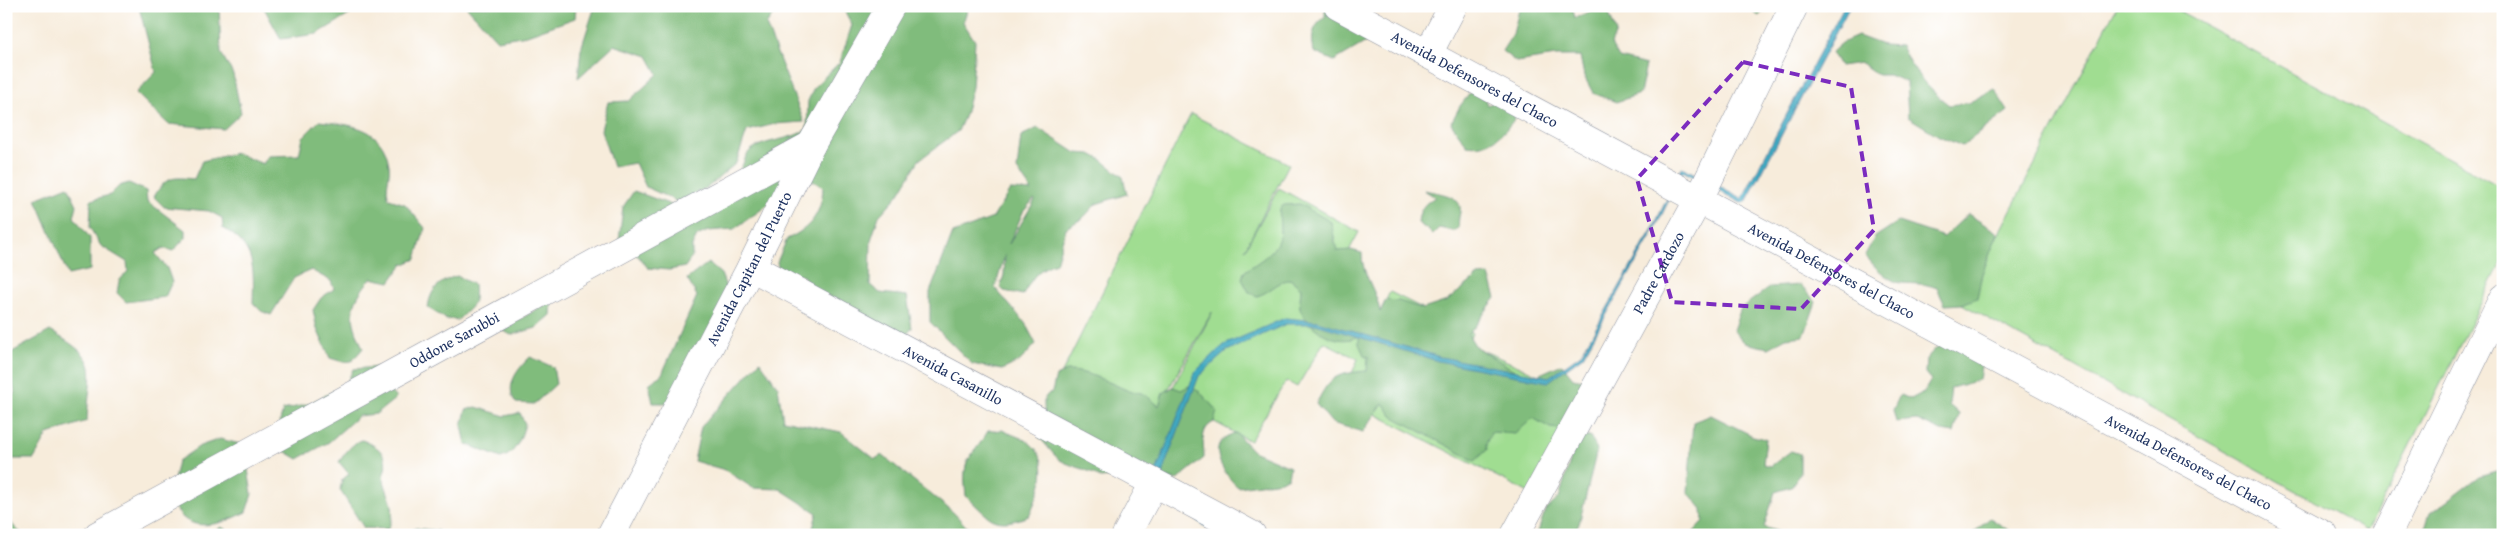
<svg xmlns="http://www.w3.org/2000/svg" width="2509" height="541" viewBox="0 0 2509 541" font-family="'Gentium Book Plus',serif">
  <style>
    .green { fill: #a0dd91; stroke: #5e8678; fill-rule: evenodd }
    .forest { fill: #80bc7b; stroke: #4e766c; fill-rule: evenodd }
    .water { fill: #41a9c1; stroke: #2e6c90 }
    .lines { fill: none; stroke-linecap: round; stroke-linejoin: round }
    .street-casing { stroke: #898e9c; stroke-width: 29 }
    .street { stroke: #fff; stroke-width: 28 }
    .marked { fill: none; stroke: #7b2cbf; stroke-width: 4; stroke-dasharray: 10 6; stroke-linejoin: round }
    .labels { text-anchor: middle; stroke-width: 4; stroke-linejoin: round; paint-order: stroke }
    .street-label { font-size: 15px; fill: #1b2f5e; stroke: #fff }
  </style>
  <rect width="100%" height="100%" fill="#fff"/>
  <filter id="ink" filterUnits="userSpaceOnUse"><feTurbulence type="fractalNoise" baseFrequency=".02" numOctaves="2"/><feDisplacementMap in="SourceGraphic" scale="10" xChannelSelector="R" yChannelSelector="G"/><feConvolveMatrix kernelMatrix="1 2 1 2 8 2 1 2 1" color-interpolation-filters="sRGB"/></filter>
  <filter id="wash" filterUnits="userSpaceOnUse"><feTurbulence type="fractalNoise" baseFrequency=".0096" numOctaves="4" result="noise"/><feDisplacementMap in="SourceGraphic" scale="20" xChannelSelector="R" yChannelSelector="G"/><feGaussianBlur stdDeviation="1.12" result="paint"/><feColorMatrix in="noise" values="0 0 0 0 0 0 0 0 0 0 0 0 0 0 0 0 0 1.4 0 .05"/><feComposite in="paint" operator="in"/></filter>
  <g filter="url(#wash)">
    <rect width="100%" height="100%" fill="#f7ecdb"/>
    <!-- green -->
    <path class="green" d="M2117,6H2170L2503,188V259L2367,531L1962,304Z
      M1191,114L1289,164L1245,249L1279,188L1359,232L1319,307L1370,332L1390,292L1472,333L1468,344L1584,395L1529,493L1342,397L1358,359L1324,342L1297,387L1286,381L1250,441L1207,418L1173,483L1056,376L1062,373ZM1212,312V313L1155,421L1159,406Z"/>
    <!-- forest -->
    <path class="forest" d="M219,6L221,53L233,74L241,113L224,129L168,124L136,93L156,72L139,7Z
      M263,6H360L354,12L317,34L281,39Z
      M466,6H576L575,18L527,35L497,40Z
      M595,6H779L766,25L804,122L775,124L747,131L736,163L708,187L678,202L646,187L635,163L613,167L601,130L608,102L629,101L658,74L648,56L614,45L578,78L581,49Z
      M842,6H969L963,22L975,41L972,87L965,115L958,131L919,160L898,195L879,216L871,240L870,285L880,293L907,296L912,328L904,338L811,287L803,276L779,270L777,262L787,239C811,228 822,213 823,187L813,181L800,182L734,229L708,231L697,236L692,246V257L685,267L669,270L648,268L639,257L619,241L623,207L634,191L677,207C689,200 731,180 738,173C745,165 743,154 754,148C770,139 792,140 807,129L808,101L815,86L840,62L852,25Z
      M1331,6L1365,28L1366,42L1334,61L1314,52C1311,37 1312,27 1325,17V10Z
      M1520,6H1572L1575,18L1595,10L1608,11L1616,32L1611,44L1619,58L1646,65L1640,94L1616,102L1593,93L1584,76L1580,56H1556L1516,62L1502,51L1513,34Z
      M1744,6H1769L1759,16Z
      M1858,36L1883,45L1901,46C1913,72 1927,88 1949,105L1968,103L1994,89L2008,111L1962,146L1939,136L1908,117L1906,82L1889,75H1878L1861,63L1840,66L1832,52L1842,43Z
      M1471,92L1485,99L1487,105L1498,101L1513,113L1515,118C1503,135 1489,149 1467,145L1451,123L1460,106Z
      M319,121C351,125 383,126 389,165C391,177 384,185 389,199L405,204L425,228L416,259L402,265L390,282L371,278C348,306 349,316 363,348L352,361L343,362L330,358L317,329L313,310L321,298L334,289L331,281L311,270L294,278L271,315L261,311L253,303C254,268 256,247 223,228L222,218L209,211L164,207L154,197C166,176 172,177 194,179L202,161L236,153L263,164L268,156L299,155L303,137Z
      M1038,128L1076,153L1091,154L1102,160L1123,177L1127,194L1096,204L1083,218L1066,228L1056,263C1037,269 1032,278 1023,295L1004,291L1000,287L1004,275L1005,255L995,288L1025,323L1036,344L1020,361L1002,370L972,364L930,322V292L953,233L993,218L1010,190L1032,191L1017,170L1021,136ZM1034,199L1035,200L1009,244L1023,212Z
      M129,183L146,191L147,201L185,230V238L173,251L163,248L155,253L167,268L172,282L165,297L126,302L117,293L119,281L128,271L127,262L101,246L90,228L91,200L110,195L119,186Z
      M68,186L77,205L74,217L90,238V270L68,275L36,199Z
      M1424,190C1436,193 1463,194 1460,212C1459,218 1458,220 1459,228L1453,231L1439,228L1433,234L1418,223C1419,209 1424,204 1435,197Z
      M1300,204L1331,222L1337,251L1351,250L1362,253C1361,274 1377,290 1380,312L1386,300L1399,301L1423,309L1447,301L1478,276L1489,275L1496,298C1485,310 1480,322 1468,334L1476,347L1529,379L1562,364L1573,378L1584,380L1587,394L1560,429L1550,428L1533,418L1515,434L1491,432L1486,444L1487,450L1475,461L1392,416L1383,403L1363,432L1332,423L1316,404C1331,375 1335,374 1367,371L1368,356L1365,357L1359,344V336C1339,348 1307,329 1300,308C1299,302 1301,295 1301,288L1290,279C1273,284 1271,292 1257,296L1249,292L1242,279L1244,272C1258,261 1278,253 1280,232C1280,224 1279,216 1280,208L1284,205Z
      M1968,214L1998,233L1982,274L1977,298L1962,304L1945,305L1937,288C1925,283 1915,284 1902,283C1888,282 1873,265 1865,255L1875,237L1898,222L1944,237Z
      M708,263L721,274L728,292L679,403H653L649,384L662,374L697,296L687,279Z
      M457,276L474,285C476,307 472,305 458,320L446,319L428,308C430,290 439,281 457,276Z
      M1801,285L1816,302L1804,336L1786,338L1768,348L1745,343L1733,330L1741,308L1770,287Z
      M552,300L551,315L536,328L511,335L502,330Z
      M50,331C105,362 89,367 87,421L48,434L34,459H6V397L15,394L9,367L12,352Z
      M1951,341L1981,366L1979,380L1951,388L1949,405L1959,414L1954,433L1941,431L1917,420L1896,422L1893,410L1900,395L1911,399L1924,392L1931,380L1925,373L1926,359L1936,348Z
      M530,357L553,367L556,384L534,404L516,403C504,386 517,370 530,357Z
      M760,361L778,387L783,420L841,432L875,459L882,455L954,513L974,535H814L813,528L817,513L780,489L753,488L725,470L694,461L701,427Z
      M379,367L387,388L396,398L376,414L358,416L329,442L298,459L281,449L280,421L283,410L308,404L346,385L353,369Z
      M1067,371C1086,370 1110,383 1129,391C1134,393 1139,391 1143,394C1149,397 1154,402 1159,406L1163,393L1173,387L1181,390L1189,386L1200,392L1217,411L1214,422C1199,429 1204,444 1204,458L1177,480L1152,474L1100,478C1088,468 1074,468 1060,460C1056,458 1044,442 1039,437C1041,431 1044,424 1045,417C1045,407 1040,397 1052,392L1056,376Z
      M476,407L505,416L520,413L525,424C521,438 516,454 501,458L466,444L462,426L466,410Z
      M1711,415L1753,436L1766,439L1763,464L1771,466L1791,451L1800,454V473L1791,487L1775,492L1764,527L1788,535H1691L1703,522L1702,509L1688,492L1693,422Z
      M1002,430C1010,434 1020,437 1027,441C1055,460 1039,492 1029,516C993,529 992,520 966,496C961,456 970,462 988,431Z
      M1236,433L1253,451L1290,467L1288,477L1281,481L1238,487C1222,473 1203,441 1236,433Z
      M1590,436L1597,450L1579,524L1573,535H1537L1545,511L1559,498L1572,455L1580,439Z
      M220,439L244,445L252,494L246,512C226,523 189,536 176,508C170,495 175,474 178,461L200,446Z
      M362,440C380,447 391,456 383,476C387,498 399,506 388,529L364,528L340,490L342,480L349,474L339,462C346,452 351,444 362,440Z
      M2503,469V535H2423L2430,513L2479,476Z
      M6,516L16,529L24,535H6Z
      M1990,518L2008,530L2004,535H1971Z
      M221,527L236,535H211Z
      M416,528L438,531L442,535H407Z"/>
    <!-- water -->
    <path class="water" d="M1844,6H1850L1746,202L1741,203L1683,171L1654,231L1583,356L1548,382L1438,361L1316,324H1286L1227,351L1199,376L1165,465L1163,477L1233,535C1200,535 1176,499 1154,477L1195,372L1224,345L1285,318L1317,321L1440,357L1549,377L1581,354L1652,230L1682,167L1742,199Z"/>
  </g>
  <g filter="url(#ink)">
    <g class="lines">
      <defs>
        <g id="street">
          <path id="s1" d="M1338,6L2324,535"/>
          <path d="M1428,54L1453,6"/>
          <path id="s2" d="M751,267L1252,535"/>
          <path id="s3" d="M98,535L811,145"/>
          <path id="s4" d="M611,535L751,267L811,145L891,6"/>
          <path d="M1126,535L1154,483"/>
          <path id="s5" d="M1515,535L1699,199L1794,6"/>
          <path d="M2387,535L2503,298"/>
        </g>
      </defs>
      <!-- street casing -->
      <use href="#street" class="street-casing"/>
      <!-- street -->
      <use href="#street" class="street"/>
    </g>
  </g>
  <!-- marked area -->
  <path class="marked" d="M1743,62L1851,87L1874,230L1801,309L1672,302L1637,179Z"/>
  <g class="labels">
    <!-- street labels -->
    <g class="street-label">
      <text dy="5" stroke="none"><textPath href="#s1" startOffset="155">Avenida Defensores del Chaco</textPath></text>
      <text dy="5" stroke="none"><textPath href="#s4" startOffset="300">Avenida Capitan del Puerto</textPath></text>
      <text dy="5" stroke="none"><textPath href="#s1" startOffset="560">Avenida Defensores del Chaco</textPath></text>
      <text dy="5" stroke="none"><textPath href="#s5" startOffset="299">Padre Cardozo</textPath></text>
      <text dy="5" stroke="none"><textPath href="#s3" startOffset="406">Oddone Sarubbi</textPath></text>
      <text dy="5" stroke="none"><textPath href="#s2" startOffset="229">Avenida Casanillo</textPath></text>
      <text dy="5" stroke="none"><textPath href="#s1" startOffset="965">Avenida Defensores del Chaco</textPath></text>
    </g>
  </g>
  <!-- margin -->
  <rect width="2509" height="541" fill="none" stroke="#fff" stroke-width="25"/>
</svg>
